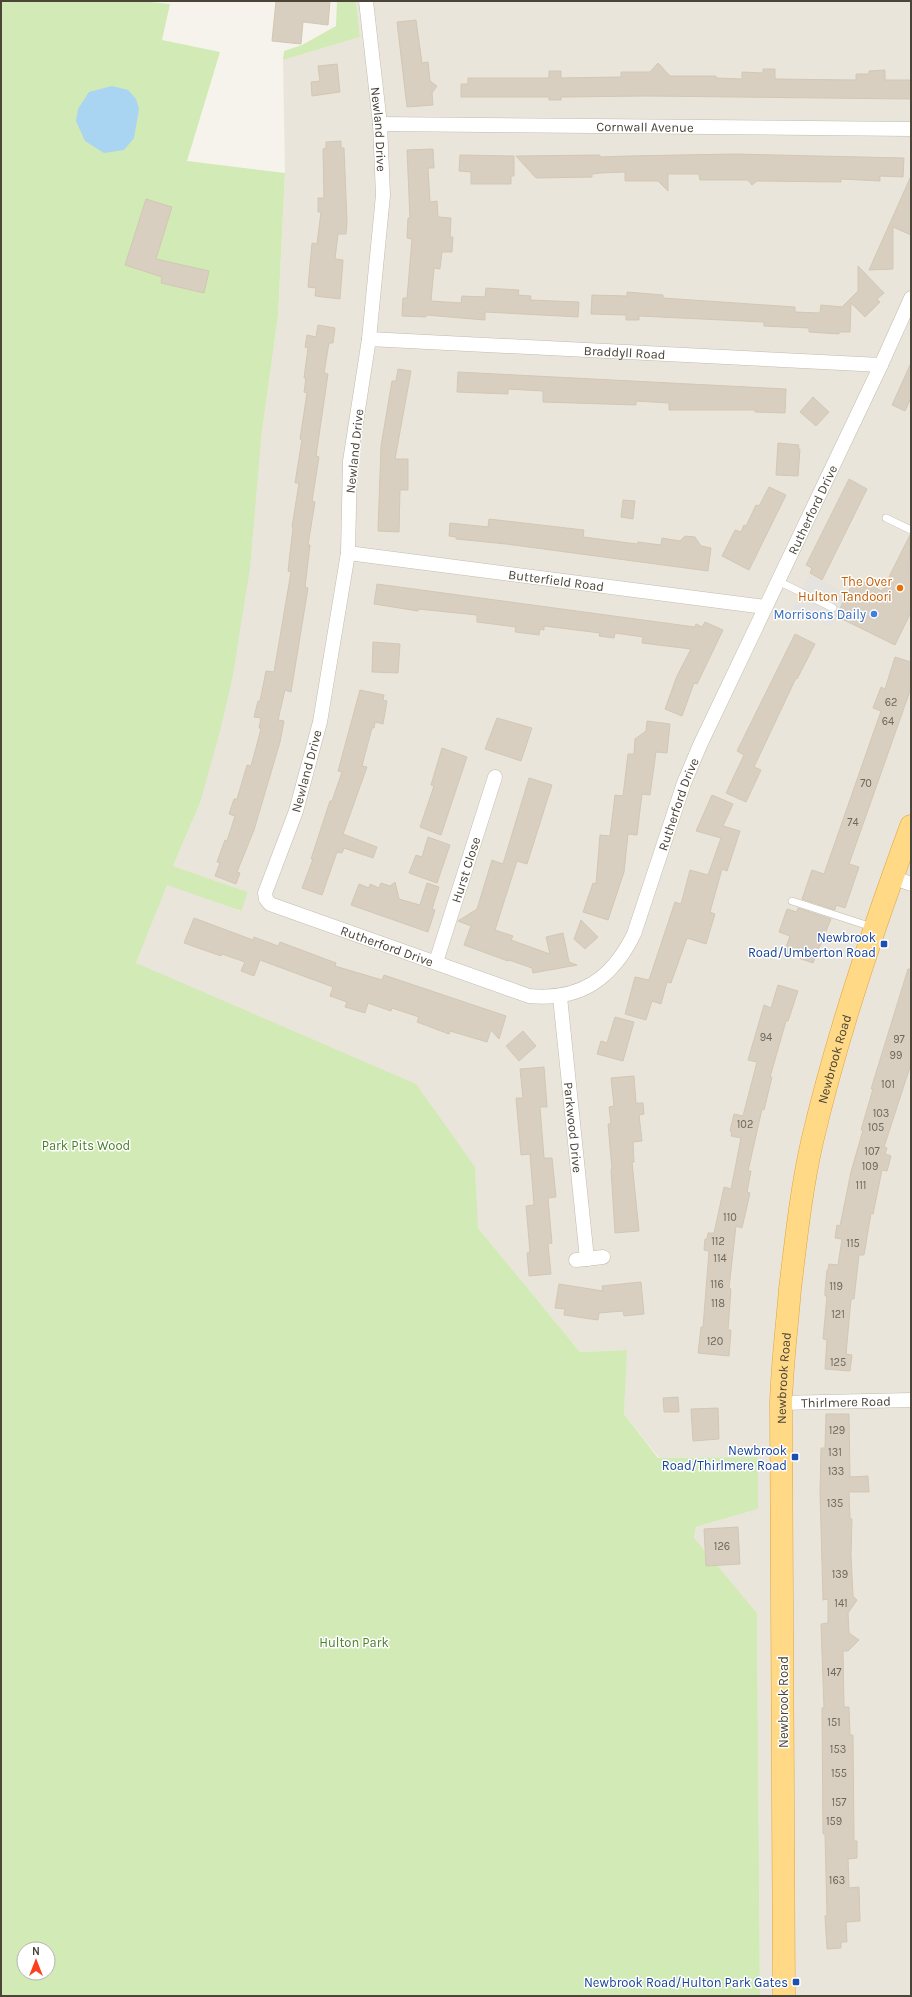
<svg xmlns="http://www.w3.org/2000/svg" width="912" height="1997" viewBox="0 0 912 1997" font-family="Karla,sans-serif">
  <style>
    .residential { fill: #eae5da }
    .green { fill: #d2eab5; fill-rule: evenodd }
    .parking { fill: #e5e3e0 }
    .water { fill: #a9d4f2 }
    .building { fill: #d8cfc1; stroke: #d3c7b4 }
    .lines { fill: none; stroke-linecap: round; stroke-linejoin: round }
    .service-casing { stroke: #c2bbae; stroke-width: 8 }
    .minor-casing { stroke: #c2bbae; stroke-width: 15 }
    .trunk-casing { stroke: #e0a43c; stroke-width: 23 }
    .service { stroke: #fff; stroke-width: 7 }
    .minor { stroke: #fff; stroke-width: 14 }
    .trunk { stroke: #ffd985; stroke-width: 22 }
    .food-dot { fill: #e8710a; stroke: #fff; stroke-width: 1.5 }
    .shop-dot { fill: #3f7fe0; stroke: #fff; stroke-width: 1.5 }
    .transit-dot { fill: #1a4fb4; stroke: #fff; stroke-width: 1.5 }
    .labels { text-anchor: middle; stroke-width: 3; stroke-linejoin: round; paint-order: stroke }
    .number-label { font-size: 11px; fill: #6e675b }
    .street-label { font-size: 13px; fill: #4b4439; stroke: #fff }
    .food-label { font-size: 13px; fill: #c56008; stroke: #fff; text-anchor: end }
    .shop-label { font-size: 13px; fill: #366cbe; stroke: #fff; text-anchor: end }
    .transit-label { font-size: 13px; fill: #164399; stroke: #fff; text-anchor: end }
    .park-label { font-size: 13px; fill: #4a7f2a; stroke: #fff }
  </style>
  <rect width="100%" height="100%" fill="#f6f3ec"/>
  <!-- residential -->
  <path class="residential" d="M356,1H911V1996H760L757,1613L694,1539L696,1527L758,1509V1457L659,1458L624,1414L626,1350L580,1352L477,1227L475,1167L136,963L167,884L240,911L248,892L173,866L200,803L261,439L278,316L285,173L283,60L360,37Z"/>
  <!-- green -->
  <path class="green" d="M1,1H140L170,4L162,40L220,52L187,161L285,173L278,316L261,439L250,568L232,680L220,731L200,803L173,866L248,892L241,911L167,885L136,963L416,1084L475,1167L478,1228L580,1352L627,1350L624,1414L658,1458L758,1457V1509L696,1527L694,1538L757,1613L760,1996H1ZM24,1949H48V1973H24Z
    M337,1H356L360,37L283,60L284,51L302,45L336,26Z"/>
  <!-- parking -->
  <path class="parking" d="M809,575L847,594L831,627L793,609Z"/>
  <!-- water -->
  <path class="water" d="M112,86L128,90L136,99L139,109L134,138L124,150L104,153L85,141L76,121L78,109L89,92Z"/>
  <!-- building -->
  <path class="building" d="M276,1H330L328,25L303,22L301,44L272,41Z
    M416,20L422,63L428,62L430,81L437,86L432,93L433,105L407,107L397,22Z
    M658,63L670,76H716V78L742,79V72L763,73V69H775V79L856,80V74H869V71L885,70V80H911V99L646,96L561,97V100H549V97H461V84H468V78H549V71H561V78L621,77V72H650Z
    M337,64L340,92L312,96L311,82L320,81L318,66Z
    M341,141V148H344L347,222L346,234H338L335,259L343,260L340,299L315,296L316,288L308,287L312,243L317,244L321,212H318V198H324L323,149L326,148V142Z
    M433,149L434,168H428L430,202L437,201L438,217L451,218L450,237H453L452,252H442L440,269L434,268L431,301L461,303L462,296L485,297L486,288L519,290L518,295L531,296L530,300L579,302L578,317L485,312V320L426,315V317L402,316L403,298H407L412,239L407,238L408,218H410L407,150Z
    M735,154L904,158L903,177L880,176V181L841,179V182L757,181L752,185L748,180H700L699,174H668V191L658,181H625V172L600,173L592,174V177L536,178L516,156L600,155V157L628,156Z
    M460,155L514,156V176H511V184H471V172L459,171Z
    M911,176V235L893,227V269L869,270Z
    M146,199L172,207L156,259L209,271L204,293L161,283L162,277L125,265Z
    M858,266L884,293L877,299L880,302L865,317L851,303L850,332H839V334L809,332V328L764,326V322L639,316V320H626V315L591,314L592,295L627,296V292L663,295V298L795,307V312L820,313L821,305L842,307L858,291Z
    M318,325L335,328L333,343H329L324,373L328,374L316,456L319,457L312,501L315,502L308,545H310L305,587L308,588L291,692L285,690L278,720L284,721L280,742L254,830L237,872L240,873L236,884L215,876L220,863L217,862L225,840L227,841L235,816L229,814L234,799H237L247,765L251,766L261,729L259,728L261,718L254,717L258,701H260L266,671L274,672L291,572L288,571L293,528L292,527L299,483H295L302,440L300,439L307,393L304,392L306,378H304L308,348L305,347L307,335L316,337Z
    M911,363V398L905,411L892,405Z
    M398,369L411,371L395,459H408V490H400L399,532L378,531L381,446L392,381H396Z
    M458,372L786,389L785,413L755,412V410H669V403L636,401V405L543,402V391L508,389V394L457,392Z
    M813,397L829,412L816,426L800,412Z
    M778,443L799,445L798,449H800L798,476L776,475Z
    M849,479L867,489L822,580L810,573L812,568L806,565Z
    M769,487L786,495L749,570L722,556L735,530L741,532L744,525L746,526L756,505L759,506Z
    M623,500L635,501L633,519L621,517Z
    M489,519L584,530L583,537L637,544L638,542L661,545L662,538L680,541L685,536L695,537L701,546L711,548L708,571L506,544L456,539V537L449,536L450,523L488,527Z
    M910,535L911,612L895,645L836,616L853,583L861,587L863,582L882,591Z
    M377,584L695,627L696,624L702,627L705,622L723,630L697,684L694,683L682,716L665,709L677,676L691,649L642,643L643,637L615,633L614,638L599,636L600,633L544,626V630L540,629L539,635L515,632L516,627L477,622V615L418,609V611L374,604Z
    M795,634L815,644L797,679L796,678L754,767L761,770L746,802L726,793L744,755L737,751Z
    M373,642L400,644L398,673L372,672Z
    M895,657L911,662V688L849,864L859,867L845,908L836,905L835,910L802,899L812,870L824,874L881,711L873,708L881,687L885,689Z
    M360,690L384,695L383,700L387,701L383,724L375,722L374,728H372L362,766L367,767L343,834L377,847L373,858L344,848L342,853L337,852L322,895L302,888L313,859H311L330,801H332L342,772L338,771Z
    M497,718L532,728L521,761L485,749Z
    M647,721L670,724L667,753L656,752L650,795L642,794L637,835L628,834L624,872L608,920L583,912L593,883L596,884L600,835L610,836L615,795L623,796L628,754H634L635,739L646,731Z
    M442,748L467,757L441,835L420,827L434,786L431,785Z
    M529,778L552,785L527,864L517,861L495,930L513,936L511,940L550,954L546,937L563,933L569,962L577,965L533,973L532,968L509,960L508,961L464,945L471,926L458,921L477,909L492,860L503,864Z
    M712,795L733,804L723,826L740,831L727,871L722,869L710,912L715,914L706,944L687,938L671,983L667,982L661,1004L652,1001L646,1020L625,1014L635,977L649,980L675,902L681,904L690,870L708,875L721,838L696,831Z
    M428,837L450,845L437,883L409,873L416,855L422,857Z
    M395,882L399,899L420,905L427,883L439,887L432,909L435,910L428,932L351,905L359,884L369,888L370,884L379,888L381,883L390,886Z
    M798,908L831,919L813,963L784,953L790,936L779,932L787,909L797,912Z
    M194,918L253,940L254,937L278,946L280,942L336,963L335,966L382,980L384,975L506,1016L499,1039L491,1030L487,1042L450,1031L449,1034L417,1022L419,1017L392,1008L391,1011L368,1003L365,1013L345,1007L347,1002L330,996L333,987L260,960L254,976L241,971L245,962L222,954L221,956L184,943Z
    M581,920L598,937L585,949L574,939Z
    M908,969H911V1064L884,1147L887,1148L885,1154L891,1156L887,1171L882,1170L873,1214L871,1213L864,1255H859L854,1299H851L846,1354L852,1355L850,1371L825,1369L827,1340L823,1339L827,1296H825V1290L827,1270H828L829,1264L838,1265L842,1239L835,1238L837,1225L840,1226L851,1172L863,1130H861L873,1089H871Z
    M778,985L798,991L788,1021H786L770,1077H772L764,1110L762,1109L748,1171H751L747,1192L750,1193L742,1228L736,1226L729,1288L731,1289L728,1330H731L729,1356L698,1353L701,1327H703L709,1251L704,1250L705,1239H707L708,1233H714L724,1187L731,1189L741,1138L731,1136L732,1132L730,1131L734,1114L743,1116L757,1062L748,1060L764,1005L771,1008Z
    M615,1017L634,1022L623,1061L597,1054L601,1041L607,1043Z
    M523,1031L536,1046L519,1061L506,1046Z
    M544,1067L547,1107H540L544,1158H552L556,1197L548,1198L552,1243L548,1244L551,1274L529,1276L527,1253L530,1252L526,1206L534,1205L530,1154L521,1155L516,1098H523L520,1069Z
    M634,1076L636,1103H643L644,1114L639,1115L642,1141L633,1142L634,1162H632L639,1231L615,1233L611,1169H612L608,1124H611L609,1107L614,1106L611,1078Z
    M641,1282L644,1314L624,1316L623,1311L599,1313L598,1320L564,1315L565,1309L555,1308L559,1284L603,1291L602,1286Z
    M678,1397L679,1412H664L663,1398Z
    M718,1408L719,1439L693,1441L691,1409Z
    M826,1414H849L850,1477L868,1476L869,1492H849L850,1519H852L851,1555L853,1596L857,1600L848,1613L849,1633L859,1640L848,1651H843L844,1707H849L850,1735H853L854,1841H857V1858L848,1859L849,1888L859,1887L860,1921L846,1922L847,1942H841V1948L827,1949L825,1916L827,1915L825,1834H823L822,1708H824L821,1624L828,1623V1599L823,1600L820,1492L821,1448H825Z
    M738,1527L740,1564L706,1566L704,1529Z"/>
  <g class="lines">
    <defs>
      <path id="service" d="M886,518L911,530
        M778,581L833,608
        M792,901L872,927"/>
      <g id="minor">
        <path id="s1" d="M366,1L380,124L383,195L369,339L350,461L348,553L320,722L296,811L265,893L266,899L270,904L529,996C580,1001 612,979 634,934L684,783L700,745L881,365L911,298"/>
        <path id="s2" d="M380,124L911,129"/>
        <path id="s3" d="M369,339L881,365"/>
        <path id="s4" d="M348,553L765,607"/>
        <path d="M892,877L911,884"/>
        <path id="s5" d="M436,962L495,777"/>
        <path id="s6" d="M560,997L587,1259"/>
        <path d="M576,1260L603,1257"/>
        <path id="s7" d="M781,1403L911,1400"/>
      </g>
      <g id="trunk">
        <path id="s8" d="M784,1996L781,1403C782,1365 787,1327 790,1289C796,1240 801,1191 812,1142C837,1035 873,930 911,826"/>
      </g>
    </defs>
    <!-- service casing -->
    <use href="#service" class="service-casing"/>
    <!-- minor casing -->
    <use href="#minor" class="minor-casing"/>
    <!-- trunk casing -->
    <use href="#trunk" class="trunk-casing"/>
    <!-- service -->
    <use href="#service" class="service"/>
    <!-- minor -->
    <use href="#minor" class="minor"/>
    <!-- trunk -->
    <use href="#trunk" class="trunk"/>
  </g>
  <!-- markers -->
  <circle class="food-dot" cx="900" cy="588" r="4"/>
  <circle class="shop-dot" cx="874" cy="614" r="4"/>
  <g class="transit-dot">
    <rect x="880" y="940" width="8" height="8" rx="2"/>
    <rect x="791" y="1453" width="8" height="8" rx="2"/>
    <rect x="792" y="1978" width="8" height="8" rx="2"/>
  </g>
  <g class="labels">
    <!-- number labels -->
    <g class="number-label">
      <text x="891" y="706">62</text>
      <text x="888" y="725">64</text>
      <text x="866" y="787">70</text>
      <text x="853" y="826">74</text>
      <text x="766" y="1041">94</text>
      <text x="899" y="1043">97</text>
      <text x="896" y="1059">99</text>
      <text x="888" y="1088">101</text>
      <text x="881" y="1117">103</text>
      <text x="745" y="1128">102</text>
      <text x="876" y="1131">105</text>
      <text x="872" y="1155">107</text>
      <text x="870" y="1170">109</text>
      <text x="861" y="1189">111</text>
      <text x="730" y="1221">110</text>
      <text x="718" y="1245">112</text>
      <text x="853" y="1247">115</text>
      <text x="720" y="1262">114</text>
      <text x="717" y="1288">116</text>
      <text x="836" y="1290">119</text>
      <text x="718" y="1307">118</text>
      <text x="838" y="1318">121</text>
      <text x="715" y="1345">120</text>
      <text x="838" y="1366">125</text>
      <text x="837" y="1434">129</text>
      <text x="835" y="1456">131</text>
      <text x="836" y="1475">133</text>
      <text x="835" y="1507">135</text>
      <text x="722" y="1550">126</text>
      <text x="840" y="1578">139</text>
      <text x="841" y="1607">141</text>
      <text x="834" y="1676">147</text>
      <text x="834" y="1726">151</text>
      <text x="838" y="1753">153</text>
      <text x="839" y="1777">155</text>
      <text x="839" y="1806">157</text>
      <text x="834" y="1825">159</text>
      <text x="837" y="1884">163</text>
    </g>
    <!-- street labels -->
    <g class="street-label">
      <text dy="5" stroke="none"><textPath href="#s2" startOffset="265">Cornwall Avenue</textPath></text>
      <text dy="5" stroke="none"><textPath href="#s1" startOffset="129">Newland Drive</textPath></text>
      <text dy="5" stroke="none"><textPath href="#s3" startOffset="256">Braddyll Road</textPath></text>
      <text transform="translate(354 451) rotate(-84)" y="5">Newland Drive</text>
      <text dy="5" stroke="none"><textPath href="#s1" startOffset="1786">Rutherford Drive</textPath></text>
      <text dy="5" stroke="none"><textPath href="#s4" startOffset="210">Butterfield Road</textPath></text>
      <text transform="translate(306 771) rotate(-75)" y="5">Newland Drive</text>
      <text dy="5" stroke="none"><textPath href="#s1" startOffset="1462">Rutherford Drive</textPath></text>
      <text dy="5" stroke="none"><textPath href="#s5" startOffset="97">Hurst Close</textPath></text>
      <text dy="5" stroke="none"><textPath href="#s1" startOffset="1043">Rutherford Drive</textPath></text>
      <text dy="5" stroke="none"><textPath href="#s8" startOffset="942">Newbrook Road</textPath></text>
      <text dy="5" stroke="none"><textPath href="#s6" startOffset="131">Parkwood Drive</textPath></text>
      <text dy="5" stroke="none"><textPath href="#s8" startOffset="618">Newbrook Road</textPath></text>
      <text dy="5" stroke="none"><textPath href="#s7" startOffset="65">Thirlmere Road</textPath></text>
      <text transform="translate(783 1702) rotate(-90)" y="5">Newbrook Road</text>
    </g>
    <!-- food labels -->
    <g class="food-label">
      <text x="892" y="586">The Over<tspan x="892" dy="15">Hulton Tandoori</tspan></text>
    </g>
    <!-- shop labels -->
    <g class="shop-label">
      <text x="866" y="619">Morrisons Daily</text>
    </g>
    <!-- transit labels -->
    <g class="transit-label">
      <text x="876" y="942">Newbrook<tspan x="876" dy="15">Road/Umberton Road</tspan></text>
      <text x="787" y="1455">Newbrook<tspan x="787" dy="15">Road/Thirlmere Road</tspan></text>
      <text x="788" y="1987">Newbrook Road/Hulton Park Gates</text>
    </g>
    <!-- park labels -->
    <g class="park-label">
      <text x="86" y="1150">Park Pits Wood</text>
      <text x="354" y="1647">Hulton Park</text>
    </g>
  </g>
  <!-- border -->
  <rect width="912" height="1997" fill="none" stroke="#4b4439" stroke-width="4"/>
  <!-- north arrow -->
  <g transform="translate(36 1961)"><circle r="19" fill="#ffffff" stroke="#b7b4b0"/>
  <path d="M0-3L7 15L0 10L-7 15Z" fill="#fc3f1d"/>
  <text y="-6" font-size="11" font-weight="bold" text-anchor="middle" fill="#4b4439">N</text>
  </g>
</svg>
